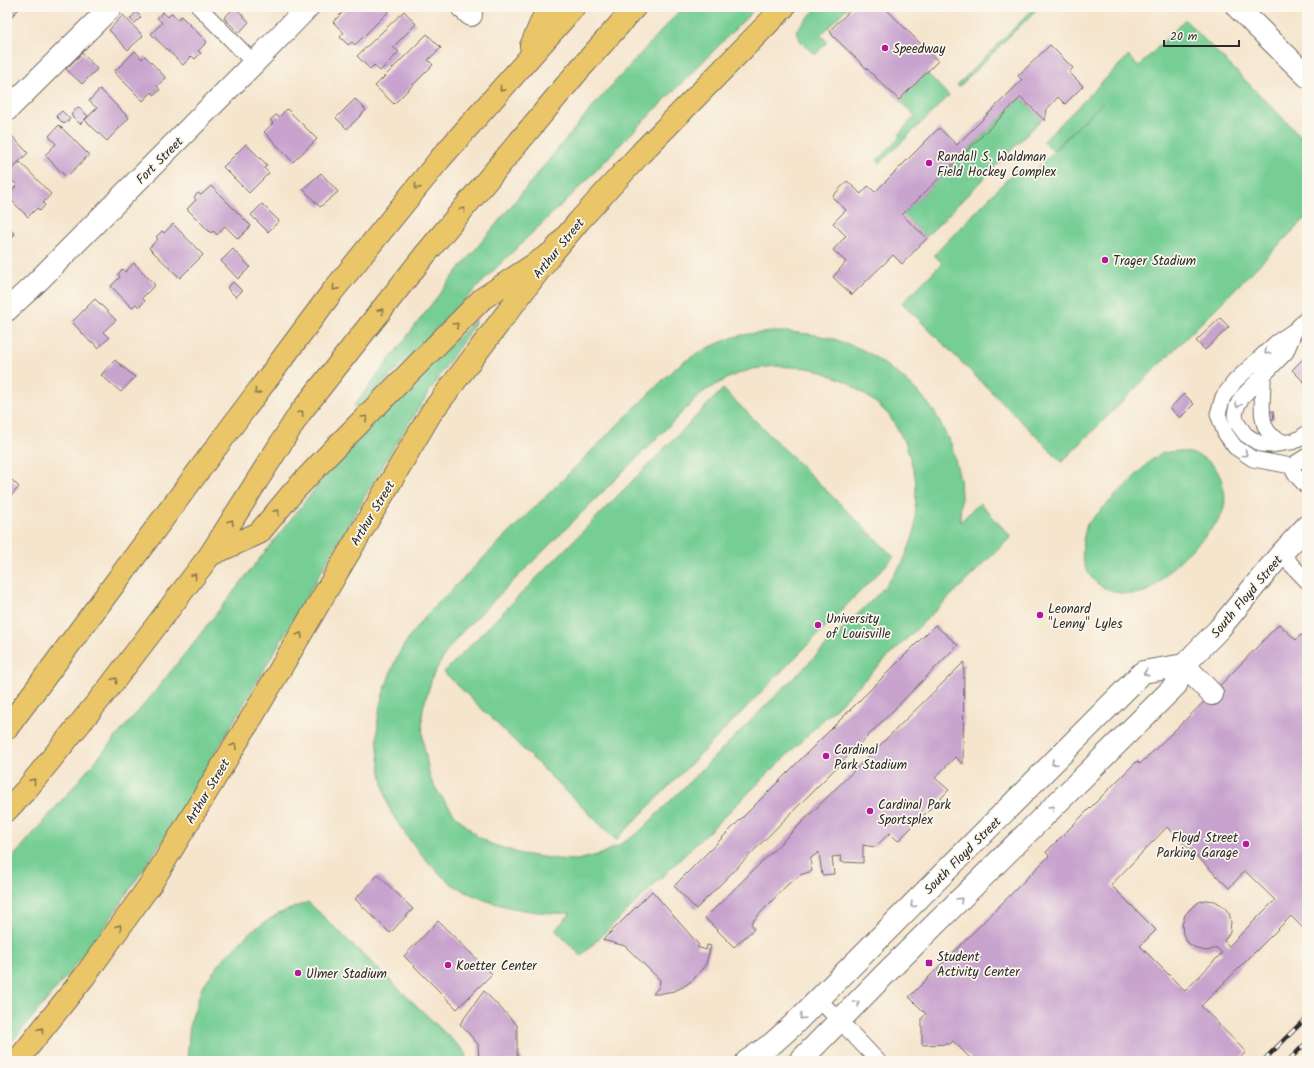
<svg xmlns="http://www.w3.org/2000/svg" width="1314" height="1068" viewBox="0 0 1314 1068" font-family="Kalam,sans-serif">
  <style>
    .green { fill: #76ce94; stroke: #507c60; fill-rule: evenodd }
    .building { fill: #c8a3ce; fill-rule: evenodd }
    .lines { fill: none; stroke-linecap: round; stroke-linejoin: round }
    .service-casing { stroke: #726c64; stroke-width: 17 }
    .minor-casing { stroke: #726c64; stroke-width: 24 }
    .tertiary-casing { stroke: #726c64; stroke-width: 24 }
    .primary-casing { stroke: #726c64; stroke-width: 24 }
    .motorway-casing { stroke: #726c64; stroke-width: 24 }
    .service { stroke: #fff; stroke-width: 15 }
    .minor { stroke: #fff; stroke-width: 22 }
    .tertiary { stroke: #fff; stroke-width: 22 }
    .primary { stroke: #ebc669; stroke-width: 22 }
    .motorway { stroke: #ebc669; stroke-width: 22 }
    .rail-casing { stroke: #2b2b2b; stroke-width: 4.5 }
    .rail { stroke: #fbf7ec; stroke-width: 3; stroke-dasharray: 9; stroke-linecap: butt }
    .oneway { stroke: #8b784a }
    .oneway2 { stroke: #a0a0a0 }
    .poi-dot { fill: #b5179e; stroke: #fbf7ec; stroke-width: 1.5 }
    .labels { text-anchor: middle; stroke-width: 3.5; stroke-linejoin: round; paint-order: stroke }
    .poi-label { font-size: 13px; fill: #2b2b2b; stroke: #fbf7ec; text-anchor: start }
    .street-label { font-size: 13px; fill: #2b2b2b; stroke: #fbf7ec }
  </style>
  <rect width="100%" height="100%" fill="#fbf7ec"/>
  <filter id="ink" filterUnits="userSpaceOnUse"><feTurbulence type="fractalNoise" baseFrequency=".025" numOctaves="2"/><feDisplacementMap in="SourceGraphic" scale="8" xChannelSelector="R" yChannelSelector="G"/><feConvolveMatrix kernelMatrix="1 2 1 2 8 2 1 2 1" color-interpolation-filters="sRGB"/></filter>
  <filter id="wash" filterUnits="userSpaceOnUse"><feTurbulence type="fractalNoise" baseFrequency=".012" numOctaves="4" result="noise"/><feDisplacementMap in="SourceGraphic" scale="16" xChannelSelector="R" yChannelSelector="G"/><feGaussianBlur stdDeviation="0.9" result="paint"/><feColorMatrix in="noise" values="0 0 0 0 0 0 0 0 0 0 0 0 0 0 0 0 0 1.4 0 .05"/><feComposite in="paint" operator="in"/></filter>
  <g filter="url(#wash)">
    <rect width="100%" height="100%" fill="#f5e5cd"/>
    <!-- green -->
    <path class="green" d="M683,7H757L622,143L584,183L500,264L368,399L358,407L354,406L447,284L594,105Z
      M818,7H848L821,35L827,42L815,55L801,42L796,30Z
      M1035,7H1039L959,87L957,85Z
      M1185,20L1307,142V217L1062,462L902,303L942,263L934,255L1017,169L1027,178L1103,102L1053,151L1043,142L1128,56L1139,66Z
      M927,73L949,96L880,163L877,160L899,138L900,133L915,116L900,101Z
      M1021,98L1042,119L926,237L903,214Z
      M476,319L474,325L452,357L396,443L292,622L173,825L106,925L83,956L7,1048V864L153,694L328,472L370,426Z
      M773,332H789L816,335L834,339L861,349L872,355L903,378L923,397L935,413L951,444L960,479L961,496L960,522L980,503L1011,537L581,956L555,930L571,913C533,915 484,905 452,884C433,871 396,826 388,805C386,798 385,791 383,784C379,760 375,736 379,712C380,703 383,694 386,686C388,680 390,674 392,669C399,649 415,629 428,613L674,369C692,355 719,341 742,335C751,333 763,333 773,332ZM776,366L808,368L820,371L847,382L875,402L889,415L906,444L915,476L916,486L915,530L910,545L903,562L893,576L881,591L638,833L621,844L601,854L578,860L557,859L521,854L491,844L477,836L455,815L438,792L430,778L423,741L422,718L423,708L433,675L448,649L461,633L703,392L732,376L752,369Z
      M723,389L894,557L616,840L444,672Z
      M1176,451C1200,453 1218,461 1223,486C1225,494 1226,502 1223,510C1222,516 1216,524 1212,528C1200,543 1184,556 1171,569C1165,575 1159,584 1151,589C1136,598 1111,594 1097,583C1078,567 1081,545 1087,524L1150,461L1163,453Z
      M308,902L466,1053V1061H187L190,1023L202,987L224,958L250,932L278,914Z"/>
    <g id="blocks">
      <!-- building -->
      <path class="building" d="M7,7H21L8,20L7,18Z
        M235,7L249,22L239,33L224,18Z
        M348,7H387L390,10L355,45L352,42L348,45L340,37L344,33L333,22Z
        M854,7H884L938,61L899,100L832,35L830,30Z
        M404,11L416,24L393,47L399,52L380,71L374,65L370,69L357,56Z
        M136,12L141,17L135,23L130,19Z
        M163,12L168,17L172,13L178,20L181,16L207,42L198,51L201,53L195,59L192,56L183,65L151,34L162,23L157,18Z
        M123,15L143,36L128,50L109,30Z
        M427,34L441,48L428,60L433,65L394,104L375,86Z
        M1050,45L1073,68L1069,72L1083,86L1065,104L1058,97L1047,109L1045,121L1021,97L902,215L927,238L902,264L893,255L852,295L833,277L846,262L833,250L846,236L833,223L846,210L832,197L847,181L861,194L868,186L875,192L939,128L957,145L1022,80L1018,76Z
        M135,51L142,59L145,56L166,78L157,86L160,90L154,95L152,92L143,101L114,72Z
        M82,53L97,69L82,84L66,69Z
        M100,89L129,118L107,141L85,120L97,108L89,101Z
        M355,99L366,110L347,129L336,118Z
        M78,107L88,116L80,124L71,115Z
        M287,109L317,139L293,162L264,132L273,123L270,120L276,115L279,117Z
        M62,111L70,119L64,124L56,116Z
        M59,125L89,155L66,177L45,155L56,144L49,136Z
        M10,134L28,153L13,167L7,160V137Z
        M246,144L267,165L264,168L269,173L249,193L223,167Z
        M20,162L51,194L43,203L45,205L40,211L37,208L28,217L7,196L17,185L7,175Z
        M321,173L338,192L320,207L303,189Z
        M211,186L251,226L238,239L225,226L217,235L213,231L211,233L187,209L196,200L194,197L198,193L201,195Z
        M262,204L279,221L268,232L251,215Z
        M173,224L203,255L180,278L149,248L158,239L156,237L162,231L164,233Z
        M7,227L15,234L7,242Z
        M233,249L250,267L238,279L221,261Z
        M134,263L155,285L142,298L145,301L139,307L136,304L132,308L111,286L120,277L118,274L123,269L125,272Z
        M233,282L242,291L236,297L227,288Z
        M95,299L116,320L103,332L109,338L98,348L93,342L91,343L72,322Z
        M1220,318L1229,327L1205,350L1196,341Z
        M1307,355V385L1292,370Z
        M115,360L135,377L121,392L101,375Z
        M1184,394L1194,404L1180,418L1170,408Z
        M1273,411L1274,419L1264,420L1263,412Z
        M7,475L19,487L7,500Z
        M1279,624L1296,640L1301,635L1307,636V932L1291,916L1201,1006L1246,1052L1237,1061H973L953,1041L950,1044L922,1045V1018L926,1014L909,997L1049,856L1046,852L1137,761L1140,764L1212,694ZM1167,827L1229,888L1245,871L1275,900L1229,946L1224,941L1230,932L1231,921L1229,913L1223,906L1215,901L1206,900L1199,902L1190,909L1185,915L1182,925L1183,934L1187,942L1197,949L1207,951L1217,948L1222,953L1185,991L1140,946L1156,930L1111,885Z
        M935,625L958,645L696,909L674,886Z
        M964,662L963,764L955,757L935,778L949,790L898,841L890,833L875,847L863,845V863L840,862L841,856L832,857L834,874L822,875L819,852L810,859L812,871L800,875L787,885L751,923L754,929L734,947L705,918Z
        M378,875L413,909L390,933L355,899Z
        M652,891L699,945L697,947L706,950L707,945L711,946L706,964L693,980L683,987L674,991L658,994H653L659,987L660,980L625,946L603,940Z
        M438,921L492,974L457,1009L404,956Z
        M484,991L517,1025V1056L522,1057L523,1061H479L478,1044L460,1024Z"/>
    </g>
  </g>
  <g filter="url(#ink)">
    <use href="#blocks" fill-opacity="0" stroke="#726c64" stroke-width="1"/>
    <g class="lines">
      <defs>
        <path id="service" d="M199,7L254,63
          M1307,318L1295,330L1277,342L1235,381L1223,397L1218,414L1225,433L1235,447L1253,459L1291,466L1307,456
          M1263,376C1264,392 1257,423 1271,435C1273,437 1276,438 1279,440C1289,446 1299,440 1307,433
          M1290,442L1270,445L1260,444L1246,435L1237,423L1235,415L1237,406L1242,397L1286,352L1295,330
          M1291,466L1295,474L1307,487
          M1281,554L1307,581
          M819,1000L840,1021L878,1061"/>
        <path id="minor" d="M462,7L471,15
          M1237,7L1307,76
          M7,110L111,7
          M7,310L36,283L254,63L308,7
          M1184,665L1212,694"/>
        <path id="tertiary" d="M747,1061L773,1043L793,1025L1143,672L1184,665
          M800,1061L883,976L1176,685L1184,665L1219,629L1281,554L1307,526"/>
        <path id="primary" d="M17,1061L84,977L152,882L252,717L431,413L553,252L579,221L641,153L784,7"/>
        <path id="motorway" d="M531,46L548,7
          M210,555L259,533L294,491L332,451L482,299L553,252
          M7,728L332,292L440,159L574,7
          M7,810L26,790L108,689L210,555L300,413L424,256L578,71L635,7"/>
      </defs>
      <!-- service casing -->
      <use href="#service" class="service-casing"/>
      <!-- minor casing -->
      <use href="#minor" class="minor-casing"/>
      <!-- tertiary casing -->
      <use href="#tertiary" class="tertiary-casing"/>
      <!-- primary casing -->
      <use href="#primary" class="primary-casing"/>
      <!-- motorway casing -->
      <use href="#motorway" class="motorway-casing"/>
      <!-- service -->
      <use href="#service" class="service"/>
      <!-- minor -->
      <use href="#minor" class="minor"/>
      <!-- tertiary -->
      <use href="#tertiary" class="tertiary"/>
      <!-- primary -->
      <use href="#primary" class="primary"/>
      <!-- motorway -->
      <use href="#motorway" class="motorway"/>
      <defs>
        <path id="rail" d="M1263,1061L1307,1017
          M1288,1061L1307,1042"/>
      </defs>
      <!-- rail casing -->
      <use href="#rail" class="rail-casing"/>
      <!-- rail -->
      <use href="#rail" class="rail"/>
    </g>
    <!-- one-way arrows -->
    <defs><path id="oneway-chevron" d="M-2-3.5L2.5 0L-2 3.5" fill="none" stroke-width="1.6" stroke-linecap="round" stroke-linejoin="round"/></defs>
    <g class="oneway">
      <use href="#oneway-chevron" transform="translate(502 89) rotate(131)"/>
      <use href="#oneway-chevron" transform="translate(417 187) rotate(129)"/>
      <use href="#oneway-chevron" transform="translate(463 210) rotate(-50)"/>
      <use href="#oneway-chevron" transform="translate(335 288) rotate(129)"/>
      <use href="#oneway-chevron" transform="translate(381 311) rotate(-52)"/>
      <use href="#oneway-chevron" transform="translate(456 325) rotate(-46)"/>
      <use href="#oneway-chevron" transform="translate(257 392) rotate(127)"/>
      <use href="#oneway-chevron" transform="translate(301 413) rotate(-54)"/>
      <use href="#oneway-chevron" transform="translate(365 418) rotate(-45)"/>
      <use href="#oneway-chevron" transform="translate(277 512) rotate(-50)"/>
      <use href="#oneway-chevron" transform="translate(231 522) rotate(-58)"/>
      <use href="#oneway-chevron" transform="translate(194 576) rotate(-53)"/>
      <use href="#oneway-chevron" transform="translate(300 635) rotate(-59)"/>
      <use href="#oneway-chevron" transform="translate(115 680) rotate(-53)"/>
      <use href="#oneway-chevron" transform="translate(234 746) rotate(-59)"/>
      <use href="#oneway-chevron" transform="translate(33 781) rotate(-51)"/>
      <use href="#oneway-chevron" transform="translate(119 927) rotate(-54)"/>
      <use href="#oneway-chevron" transform="translate(41 1030) rotate(-52)"/>
    </g>
    <g class="oneway2">
      <use href="#oneway-chevron" transform="translate(1267 352) rotate(137)"/>
      <use href="#oneway-chevron" transform="translate(1238 405) rotate(111)"/>
      <use href="#oneway-chevron" transform="translate(1245 454) rotate(34)"/>
      <use href="#oneway-chevron" transform="translate(1146 673) rotate(162)"/>
      <use href="#oneway-chevron" transform="translate(1054 763) rotate(134)"/>
      <use href="#oneway-chevron" transform="translate(1052 808) rotate(-45)"/>
      <use href="#oneway-chevron" transform="translate(960 900) rotate(-45)"/>
      <use href="#oneway-chevron" transform="translate(913 905) rotate(135)"/>
      <use href="#oneway-chevron" transform="translate(857 1003) rotate(-46)"/>
      <use href="#oneway-chevron" transform="translate(802 1017) rotate(135)"/>
    </g>
  </g>
  <!-- markers -->
  <g class="poi-dot">
    <circle cx="885" cy="48" r="4"/>
    <circle cx="929" cy="163" r="4"/>
    <circle cx="1105" cy="260" r="4"/>
    <circle cx="1040" cy="615" r="4"/>
    <circle cx="818" cy="625" r="4"/>
    <circle cx="826" cy="756" r="4"/>
    <circle cx="870" cy="811" r="4"/>
    <circle cx="1246" cy="844" r="4"/>
    <rect x="925" y="959" width="8" height="8" rx="2"/>
    <circle cx="448" cy="965" r="4"/>
    <circle cx="298" cy="973" r="4"/>
  </g>
  <g class="labels">
    <!-- poi labels -->
    <g class="poi-label">
      <text x="893" y="53">Speedway</text>
      <text x="937" y="161">Randall S. Waldman<tspan x="937" dy="15">Field Hockey Complex</tspan></text>
      <text x="1113" y="265">Trager Stadium</text>
      <text x="1048" y="613">Leonard<tspan x="1048" dy="15">"Lenny" Lyles</tspan></text>
      <text x="826" y="623">University<tspan x="826" dy="15">of Louisville</tspan></text>
      <text x="834" y="754">Cardinal<tspan x="834" dy="15">Park Stadium</tspan></text>
      <text x="878" y="809">Cardinal Park<tspan x="878" dy="15">Sportsplex</tspan></text>
      <text x="1238" y="842" text-anchor="end">Floyd Street<tspan x="1238" dy="15">Parking Garage</tspan></text>
      <text x="937" y="961">Student<tspan x="937" dy="15">Activity Center</tspan></text>
      <text x="456" y="970">Koetter Center</text>
      <text x="306" y="978">Ulmer Stadium</text>
    </g>
    <!-- street labels -->
    <g class="street-label">
      <text transform="translate(159 160) rotate(-45)" y="5">Fort Street</text>
      <text transform="translate(558 248) rotate(-51)" y="5">Arthur Street</text>
      <text transform="translate(372 513) rotate(-59)" y="5">Arthur Street</text>
      <text transform="translate(1246 596) rotate(-50)" y="5">South Floyd Street</text>
      <text transform="translate(207 791) rotate(-59)" y="5">Arthur Street</text>
      <text transform="translate(962 855) rotate(-45)" y="5">South Floyd Street</text>
    </g>
  </g>
  <!-- margin -->
  <rect width="1314" height="1068" fill="none" stroke="#fbf7ec" stroke-width="24"/>
  <!-- scale -->
  <path d="M1164 40v6h75v-6" fill="none" stroke="#2b2b2b" stroke-width="2"/>
  <text x="1170" y="40" font-size="12" fill="#2b2b2b" stroke="#fbf7ec" stroke-width="3" paint-order="stroke">20 m</text>
</svg>
